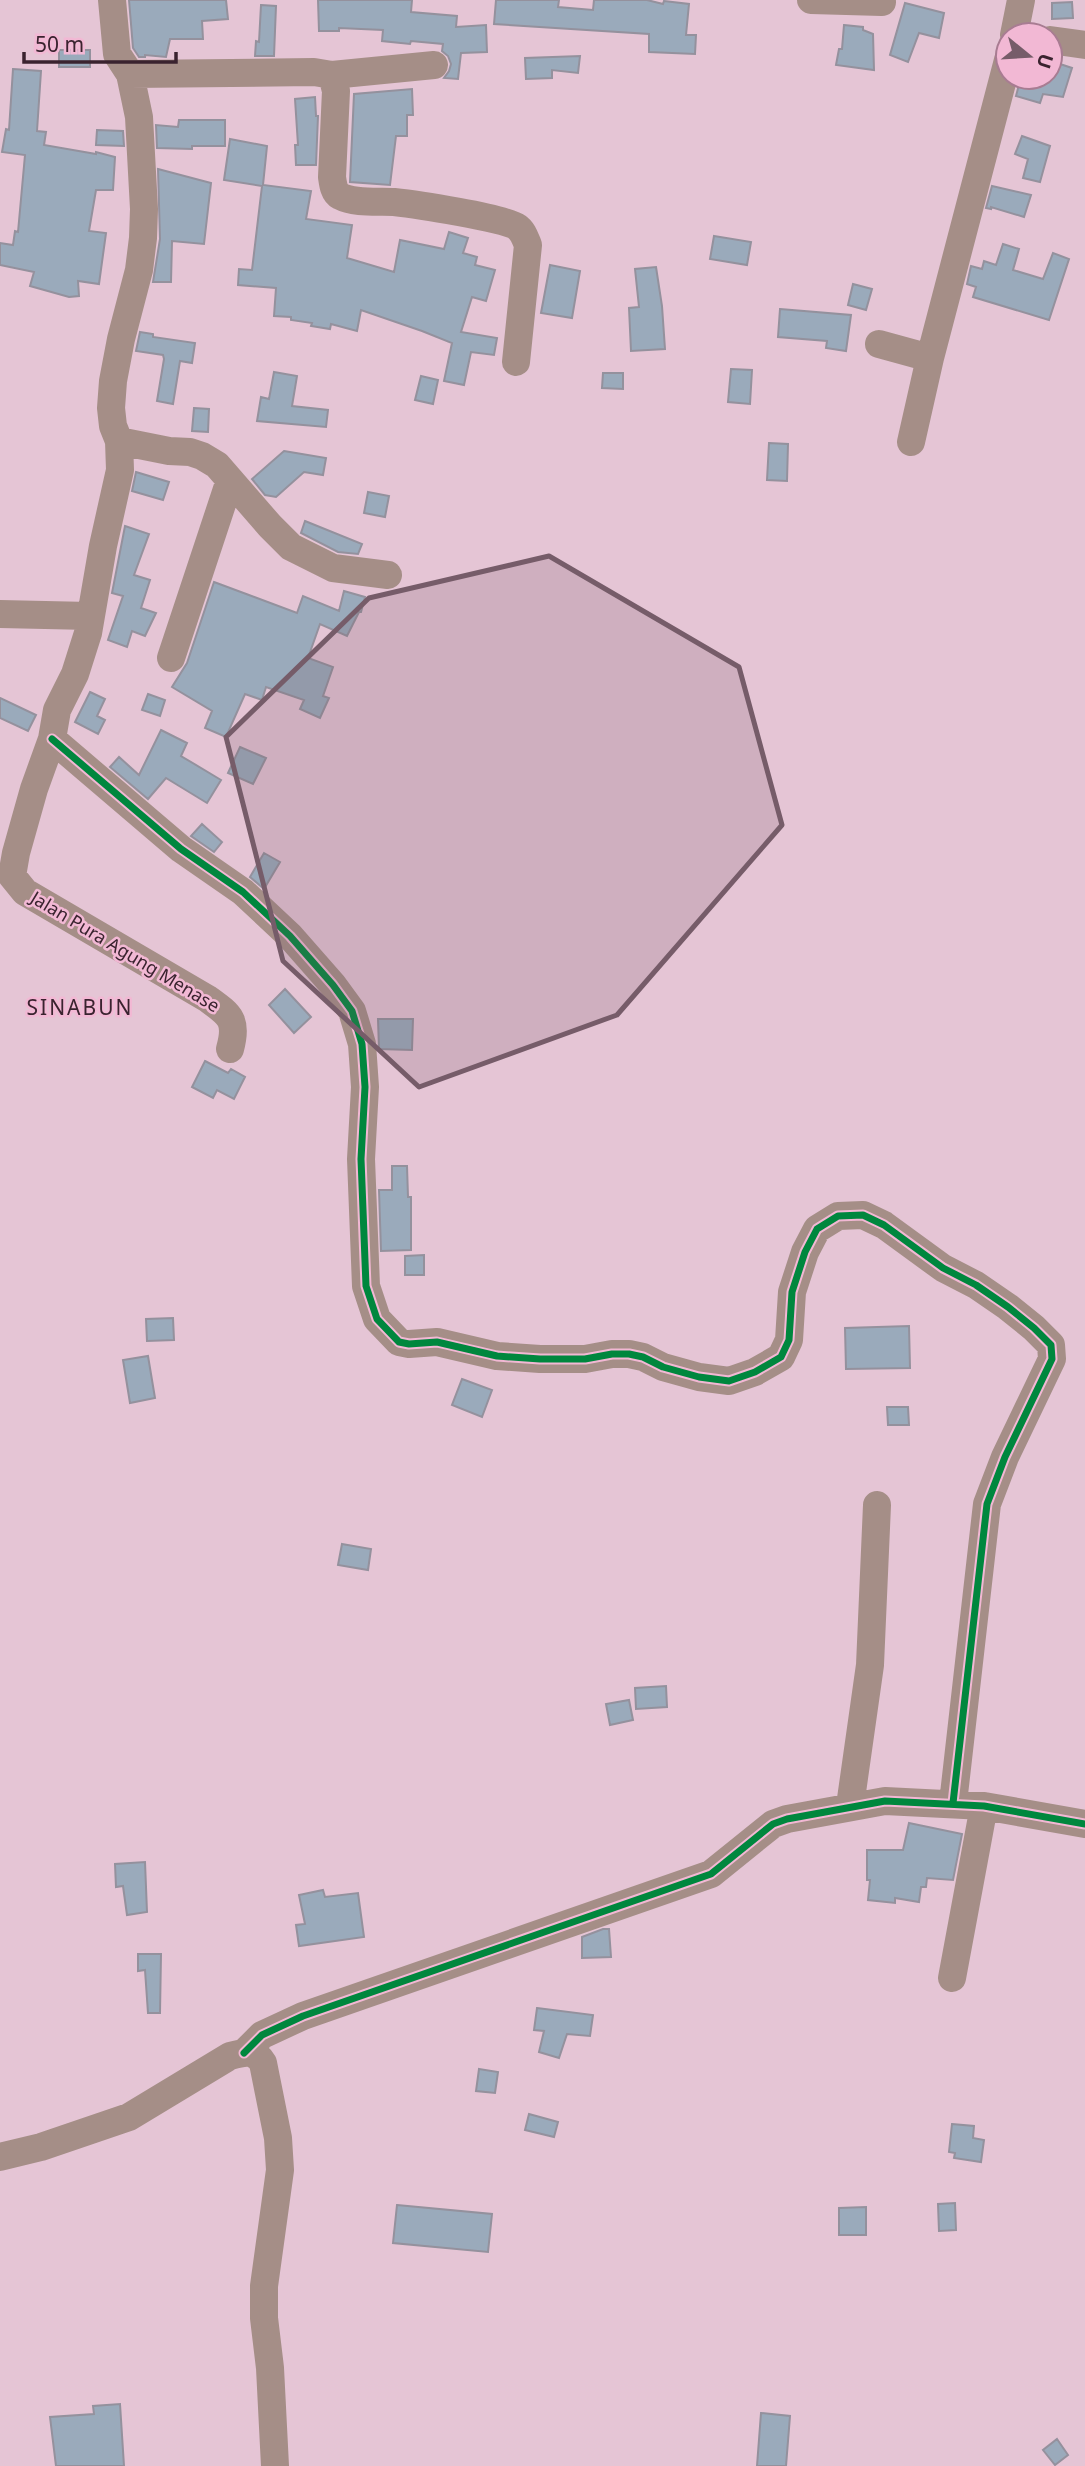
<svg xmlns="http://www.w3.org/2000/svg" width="1085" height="2466" viewBox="0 0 1085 2466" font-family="'Noto Sans',sans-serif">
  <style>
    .building { fill: #9aaabb; stroke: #94919d; stroke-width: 2 }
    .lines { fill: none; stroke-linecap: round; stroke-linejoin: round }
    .minor { stroke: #a58e87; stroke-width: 28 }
    .cycleway-casing { stroke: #f2b8d4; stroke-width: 11 }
    .cycleway { stroke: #00873e; stroke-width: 7 }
    .marked { fill: #765c69; fill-opacity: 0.2; stroke: #765c69; stroke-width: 5; stroke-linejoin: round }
    .labels { text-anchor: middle; stroke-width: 5; stroke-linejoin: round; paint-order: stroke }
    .street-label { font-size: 18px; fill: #3a232f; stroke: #f2b8d4 }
    .quarter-label { font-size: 21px; letter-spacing: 2px; fill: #3a232f; stroke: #f2b8d4 }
  </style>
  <rect width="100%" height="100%" fill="#e5c5d5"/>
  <!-- building -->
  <path class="building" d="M129,0H226L228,19L202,21L203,39H170L166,57L145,55V57H139L133,48Z
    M318,0H412L411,12L457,16L456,27L486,25L487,52L461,53L458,79L444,78L449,71L451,64L448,56L442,51L443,44L411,41L410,44L382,41L383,30L339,28V31H319Z
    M496,0H559L558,7L593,10L594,0H647L663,4L664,1L689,4L686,35H696L695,54L649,52V34L494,24Z
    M1072,2L1073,18L1052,19V3Z
    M905,3L944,13L939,38L919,33L908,62L890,55Z
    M261,5L276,6L274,56H255L256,41L259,42Z
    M844,25L863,27V30L873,34L874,70L836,65L839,49H842Z
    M59,50H90V67H59Z
    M580,56L578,73L552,70V78L526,79L525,58Z
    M1057,63L1072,68L1063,97L1043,94L1040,103L1016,96L1021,77H1052Z
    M13,69L41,71L37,131L46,132L44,145L96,154V152L115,157L113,190H96L89,231L106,233L99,284L78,281L79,296L69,297L30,286L34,272L0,265V243L13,245L15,231L18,232L25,155L2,152L6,129L9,130Z
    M412,89L413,115H407V136H396L390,185L350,182L354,94Z
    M315,97L316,116H318L316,165H296L295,145H298L295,99Z
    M179,120H225V146H192V149L157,148L156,125L178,127Z
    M97,130L123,131L124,146L96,145Z
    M1022,136L1050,146L1040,182L1023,178L1028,159L1015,154Z
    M230,139L267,146L263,185L311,191L306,219L352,225L347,258L394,272L400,240L444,249L449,232L468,238L463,253L477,257L475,265L495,270L486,301L472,297L461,332L497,338L494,355L471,352L464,385L444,381L452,343L422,331L361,310L357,331L331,324L330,329L311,326L312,323L291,320V317L274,316L276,288L238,285L239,269L252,270L262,186L224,180Z
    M158,169L211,183L204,244L172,241L171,282H153L160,239Z
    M992,186L1031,195L1024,217L991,207V209L986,208Z
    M714,236L751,242L747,265L710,259Z
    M1003,244L1019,249L1013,270L1043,279L1053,253L1069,259L1049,320L973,297L976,287L967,284L971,266L982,269L984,261L996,265Z
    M550,265L580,271L572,318L541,313Z
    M656,267L662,306L665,349L631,351L629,308L639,307L635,269Z
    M853,284L872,289L866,310L848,305Z
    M780,309L851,315L846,351L826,348L827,341L778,337Z
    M140,332L153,334V337L195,343L192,363L180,361L173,404L157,401L164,359L163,355L136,351Z
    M731,369L752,370L750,404L728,402Z
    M274,372L297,376L292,406L328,410L326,427L257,421L261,397L269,399Z
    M603,373H623V389L602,388Z
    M421,376L438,380L433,404L415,400Z
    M194,408L209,409L208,432L192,431Z
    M769,443L788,444L787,481L767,480Z
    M284,451L326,458L323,475L304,472L276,497L265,495L252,479Z
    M136,472L169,482L163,500L132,491Z
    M368,492L389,496L385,517L364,513Z
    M305,521L362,544L358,554L338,552L301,533Z
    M125,526L149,534L134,575L150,580L141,608L156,613L145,636L132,631L127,647L108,640L123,596L112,593Z
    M214,582L297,613L303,596L339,611L344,591L365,597L361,612H359L347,636L320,624L308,658L333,667L323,696L329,698L320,718L300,709L304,700L266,687L262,700L245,694L226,737L205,728L212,711L172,687L187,663Z
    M90,692L105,699L97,716L105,720L98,734L75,722Z
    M148,694L165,700L160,716L142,710Z
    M0,698L36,715L28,731L0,718Z
    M161,730L187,743L181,756L221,780L207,803L166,778L148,799L110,767L119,757L139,775Z
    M240,747L266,758L253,784L228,773Z
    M202,824L222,842L214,852L191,836Z
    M264,853L280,862L264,889L250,877Z
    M285,989L311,1017L294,1033L269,1005Z
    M378,1019H413L412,1050L379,1049Z
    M205,1061L228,1073L231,1069L245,1077L234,1099L217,1090L213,1098L192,1087Z
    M392,1166H407L408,1197H411V1250L381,1251L379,1190H392Z
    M424,1255V1275H405V1256Z
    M173,1318L174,1340L147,1341L146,1319Z
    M909,1326L910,1368L846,1369L845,1328Z
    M148,1356L155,1398L130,1403L123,1360Z
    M462,1379L492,1390L482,1417L452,1405Z
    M887,1407H908L909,1425H888Z
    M342,1544L371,1549L368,1570L338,1565Z
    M666,1686L667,1707L636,1709L635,1688Z
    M629,1700L633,1720L610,1725L606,1704Z
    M909,1823L962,1834L953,1880L927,1878L926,1887H921L919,1902L895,1898V1903L868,1900L870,1880H867V1850H903Z
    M145,1862L147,1912L127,1915L123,1886L116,1887L115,1864Z
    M323,1890L325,1897L358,1893L364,1937L299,1946L296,1925L305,1924L299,1895Z
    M603,1929H609L611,1957L582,1958V1937Z
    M138,1954H161L160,2013H148L145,1970L138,1971Z
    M537,2008L593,2015L590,2036L567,2034L559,2058L539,2052L544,2031L534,2030Z
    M479,2069L498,2072L495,2093L476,2091Z
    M529,2114L558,2122L554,2137L525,2130Z
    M952,2124L974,2126L973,2138L984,2140L981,2162L954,2158L955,2153L949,2152Z
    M955,2203L956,2230L939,2231L938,2204Z
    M397,2205L492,2214L488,2252L393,2243Z
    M866,2207V2235H839V2208Z
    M120,2404L124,2466H56L50,2417L94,2414L93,2406Z
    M761,2413L790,2416L786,2466H757Z
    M1057,2439L1068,2455L1055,2465L1043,2450Z"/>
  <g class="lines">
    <!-- minor -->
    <path class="minor" d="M112,0L117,54L130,74L139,117L144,209L143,238L139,270L121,339L113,381L111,408L113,426L119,441L120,470L103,546L88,633L75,674L57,710L52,739L34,789L16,853L12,876L25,892L208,999C230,1015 238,1020 230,1049
      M811,0L882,2
      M1014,35L1021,0
      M1050,40L1085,45
      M130,74L314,72L332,75L336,91L332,177C333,184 334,193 340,196C355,204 379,201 394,202C413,204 506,218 517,227C523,231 525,238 528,245L516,362
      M332,75L434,65
      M879,344L930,358
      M119,441L169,451L190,452L202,456L217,465L270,526L291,547L333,568L388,575
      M911,442L930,358L1008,60
      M0,614L90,616
      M171,658L230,480
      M52,739L181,849L243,892L290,936L333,985L352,1011L362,1044L365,1087L361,1159L366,1286L377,1319L399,1342L409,1344L437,1342L497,1356L540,1359H585L612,1354H629L643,1357L663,1367L699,1377L729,1381L755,1372L781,1357L789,1340L792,1292L805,1252L817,1229L838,1216L863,1215L884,1225L943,1268L976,1285L1008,1307L1034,1328L1051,1345L1052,1359L1005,1457L987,1504L953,1803
      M850,1806L870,1665L877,1505
      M952,1978L984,1806
      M244,2053L262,2035L303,2016L711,1874L773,1824L787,1819L885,1801L984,1806L1085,1824
      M0,2157L41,2147L129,2117L230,2056C244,2052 255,2049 263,2063L278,2138L280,2170L264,2286V2318L270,2368L275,2466"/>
    <defs>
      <path id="cycleway" d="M52,739L181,849L243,892L290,936L333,985L352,1011L362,1044L365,1087L361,1159L366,1286L377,1319L399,1342L409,1344L437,1342L497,1356L540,1359H585L612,1354H629L643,1357L663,1367L699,1377L729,1381L755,1372L781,1357L789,1340L792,1292L805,1252L817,1229L838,1216L863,1215L884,1225L943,1268L976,1285L1008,1307L1034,1328L1051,1345L1052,1359L1005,1457L987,1504L953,1803
        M244,2053L262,2035L303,2016L711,1874L773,1824L787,1819L885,1801L984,1806L1085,1824"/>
    </defs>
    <!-- cycleway casing -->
    <use href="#cycleway" class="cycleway-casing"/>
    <!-- cycleway -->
    <use href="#cycleway" class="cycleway"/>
  </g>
  <!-- marked area -->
  <path class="marked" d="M549,556L739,667L782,825L617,1015L419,1087L283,961L226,737L369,598Z"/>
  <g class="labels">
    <!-- street labels -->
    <g class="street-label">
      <text transform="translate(125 952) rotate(31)" y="6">Jalan Pura Agung Menase</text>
    </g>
    <!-- quarter labels -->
    <g class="quarter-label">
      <text x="80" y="1015">SINABUN</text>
    </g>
  </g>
  <!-- north arrow -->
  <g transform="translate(1029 56) rotate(108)"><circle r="33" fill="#f2b8d4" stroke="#a87c92" stroke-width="2"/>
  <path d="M0-5L12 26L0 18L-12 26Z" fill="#765c69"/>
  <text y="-10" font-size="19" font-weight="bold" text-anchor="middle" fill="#3a232f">U</text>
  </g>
  <!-- scale -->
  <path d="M24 52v10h152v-10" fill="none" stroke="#3a232f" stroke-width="3.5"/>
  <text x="35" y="52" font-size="21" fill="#3a232f" stroke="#f2b8d4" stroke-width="5" paint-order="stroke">50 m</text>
</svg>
